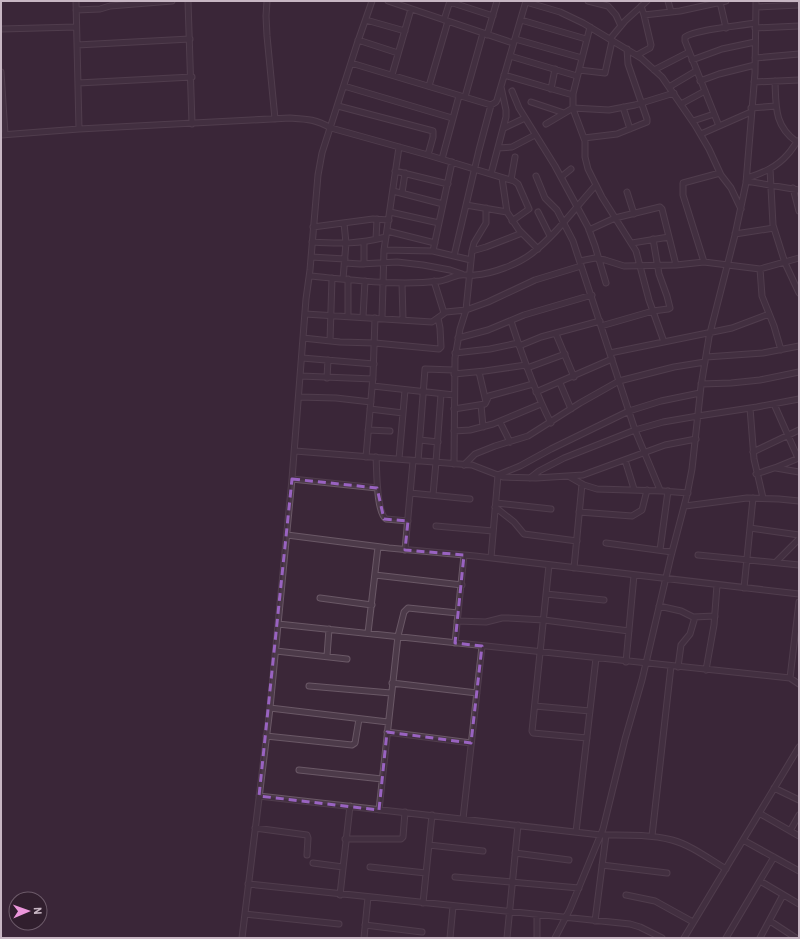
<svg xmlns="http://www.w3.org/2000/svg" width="800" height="939" viewBox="0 0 800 939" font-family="Barlow,sans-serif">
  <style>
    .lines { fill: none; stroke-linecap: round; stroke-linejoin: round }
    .minor-casing { stroke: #6a5866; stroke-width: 7 }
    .minor { stroke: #4c3a49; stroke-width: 5 }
    .marked { fill: none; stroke: #9963c1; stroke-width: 3; stroke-dasharray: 8 5; stroke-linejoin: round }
  </style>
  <rect width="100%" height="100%" fill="#3b2738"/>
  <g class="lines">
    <defs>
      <path id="minor" d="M76,1L79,129
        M188,1L192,124
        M267,1L266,16L267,36L275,119
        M388,1L513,43
        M588,1L608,6L616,15L621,26
        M668,1L671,12
        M450,2L493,16
        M526,2L560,12L583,23L641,58L662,77L695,125L709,149L721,175L731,188L741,209
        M720,2L726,28
        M756,7L799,5
        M76,10L100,9L110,6L172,1
        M644,15L680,11L726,1
        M366,20L405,31
        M444,20L450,1
        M521,20L586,39
        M590,27L573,94V109L585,141V157L588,169L602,197L636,251L649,300L664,342
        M755,28L799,26
        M1,29L76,27
        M487,35L497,1
        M515,39L582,58
        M610,39L625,21L647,1
        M358,40L398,53
        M77,45L190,39
        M637,55L650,48L651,45L644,15L641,6
        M510,56L577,76
        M755,58L799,54
        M692,60L722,49L755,42
        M351,63L491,105L496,102L497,100L526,1
        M579,70L605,73L612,41
        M654,70L689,52
        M1,72L5,134
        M392,75L411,9
        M504,75L573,95
        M700,81L719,74L755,65
        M775,81C776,106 774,126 797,142
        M754,82L799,80
        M78,83L192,77
        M344,86L452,118
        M429,86L448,21
        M669,87L696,71
        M551,89L555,69
        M512,91L519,108L555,166L588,227L595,246L606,283
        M465,97L483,33
        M531,102L564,113
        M681,104L705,91
        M338,106L433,131V137L428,155
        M623,107L630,129
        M751,108L776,106
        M693,121L714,114
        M546,124L573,108L609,110L635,105L674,93
        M719,126L685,41V37C696,29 740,26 755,23
        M504,128L525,118
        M701,134L751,112
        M1,135L79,129L290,118C307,119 315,119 331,128L428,155L514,181L518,184L529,209L512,221
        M584,138L617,134L647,122V119L628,64L627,49
        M498,148L512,147L535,135
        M442,159L459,96
        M770,169L773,225L785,263L799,293
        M395,171L448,184
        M491,174L506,117V110L501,87
        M536,176L545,198L557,210L573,241L635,430L660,490
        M561,177L571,169
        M502,178L507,212L519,230L538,249
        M747,178C763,173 777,167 788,154C792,150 794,145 798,141
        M511,180L515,157
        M746,181L799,190
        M793,188L799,211
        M393,191L443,204
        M627,192L634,214
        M402,193L405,173
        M466,205L507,212
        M390,212L439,223
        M538,212L550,236
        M313,227L373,219L389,220
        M589,230L615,218L660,207L662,209L676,265
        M387,231L435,243
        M735,234L774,228
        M376,239L377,219
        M312,242C341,244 358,244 386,237
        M632,243L669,237
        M384,250L433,251L471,260
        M433,251L452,162
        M472,251L486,247L522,233
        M454,256L479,150L491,105
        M311,257L345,259
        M580,261L595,258L605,260L624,266L676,265L704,262L760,269L799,258
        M704,262L683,195V183L720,173
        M345,263L360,264L397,262L423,265L450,270L462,274
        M364,264V242
        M760,269L762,296L774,326L781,350
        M310,276C353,280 397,286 440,281C447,280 453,276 460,275C465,274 470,276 475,275C492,274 518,264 531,254C556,235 575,208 596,185
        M343,279L346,243L344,223
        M348,279V316
        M434,281L444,313
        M402,283L403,320
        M305,314L432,322L446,312L466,310L488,302L535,280L581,266
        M363,317L365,281
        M382,318L384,250L399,147
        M511,321C522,355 534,390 551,423
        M601,326L653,311L668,309L670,308L667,296L659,274L653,239
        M556,334L574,377
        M303,338L340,342L375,343L439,349L441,347L440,328L438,318
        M458,338L488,330L524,315L592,295
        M330,341L332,278
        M519,346L541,337L600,321
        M455,353L490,349L518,343
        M610,353L732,328L769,314
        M706,357L763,353L799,346
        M302,358L374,364
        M527,368L565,354
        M479,372L486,402
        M454,374L485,371L526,365
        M301,376L373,379
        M327,378L328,360
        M560,383L571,409
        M701,384L731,383L760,380L799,372
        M373,386L454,395
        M536,392L612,359
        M299,397L336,398L371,402
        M774,404L798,458
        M481,405L483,427
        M750,408L754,459L763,498
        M370,409L403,413
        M454,409L485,404L489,396L533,384
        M500,422L510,442
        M368,430L390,431
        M454,431L470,430L493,424L541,404
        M420,440L438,442
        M295,451L472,465L503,477L536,478L583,475L665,445L696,439
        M753,452L799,430
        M366,457L373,376L375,318
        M376,457C377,470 376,512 386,519L408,521
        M399,459L405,390
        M625,460L634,489
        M418,461L425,369L454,370
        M454,464L455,358L460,329L466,310L472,251L474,243L486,223V208
        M464,465L475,454L495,446L528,436L580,403L619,381L674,367L705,362
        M776,468L799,472
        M756,474L777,467L799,458
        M570,477L584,485L597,489L663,491L688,493
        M530,478L539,471L564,458L635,430L663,422L698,416L757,407L799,399
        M292,479L377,488
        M410,493L470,499
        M433,495L436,462L441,394
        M496,503L551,509
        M685,506L747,498L779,499L799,501
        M495,507L514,522L524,534L577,541
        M579,512L632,516L642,510L647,490
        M436,526L493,531
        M750,528L799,535
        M287,535L389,548L475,556L799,594
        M606,543L672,552
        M405,550L413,461
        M660,550L668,491
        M698,555L799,565
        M491,558L498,475L520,466L551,449L629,411L661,401L700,393
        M776,562L799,539
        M549,565L532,731L533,733L587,738
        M574,568L582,484
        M375,575L462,585
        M744,588L753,498
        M546,594L604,600
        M320,598L372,605
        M659,606L681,611L693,617L715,616
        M457,621L486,622L502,618H508L544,620L629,631
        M278,624L790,678L799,684
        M368,633L378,547
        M455,643L464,555
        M276,651L347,659
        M327,656L329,629
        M626,662L634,575
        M678,667L681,645L690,634L695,617
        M706,670L714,625L717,585
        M790,678L799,602
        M392,683L477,693
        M309,686L391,693
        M535,706L590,711
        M270,708L388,722
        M387,732L471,743
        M266,736L352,745L355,743L359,719
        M299,770L382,779
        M774,788L799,800
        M259,796L601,835C625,835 649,834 672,840C691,845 709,859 726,869
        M379,810L398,636L404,612L408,608L458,613
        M759,813L799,836
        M463,819L482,646
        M255,828L307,835L308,838L307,855
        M790,831L799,815
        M576,832L596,658
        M652,836L671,666
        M345,839H401L403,837L405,812
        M743,840L799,871
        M429,845L483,851
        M515,853L569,860
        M313,863L343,867
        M602,865L667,873
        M370,867L426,873
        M455,877L579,888
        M760,881L799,904
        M248,884L630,924L640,927L662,938
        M340,895L350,806
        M626,895L655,901L693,922
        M423,903L432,815
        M245,914L339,924
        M595,921L606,835
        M770,921L796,938
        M365,925L422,932
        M242,938L270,708L292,479L306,299L310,270L318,175L322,153L357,44L372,1
        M364,938L368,897
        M450,938L453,906
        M507,938L518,825
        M537,938V915
        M555,938L570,909L603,829L625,739L642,680L671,556L687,495L692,469L701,386L709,337L735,235L746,183L755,73L756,1
        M684,938L799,747
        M726,938L774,857
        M760,938L783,895"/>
    </defs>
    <!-- minor casing -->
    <use href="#minor" class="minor-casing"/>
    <!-- minor -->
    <use href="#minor" class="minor"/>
  </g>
  <!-- marked area -->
  <path d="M0 0H800V939H0ZM292,479L377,488L384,519L408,521L405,550L464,555L455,643L482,646L471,743L387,732L379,810L259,796Z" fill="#3b2738" fill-opacity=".55" fill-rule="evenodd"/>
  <path class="marked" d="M292,479L377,488L384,519L408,521L405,550L464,555L455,643L482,646L471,743L387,732L379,810L259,796Z"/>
  <!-- border -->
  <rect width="800" height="939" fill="none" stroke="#c7b6c3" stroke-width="4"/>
  <!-- north arrow -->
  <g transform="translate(28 911) rotate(88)"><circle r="19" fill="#311f2e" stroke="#6d5b6a"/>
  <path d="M0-3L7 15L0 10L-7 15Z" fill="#ec96db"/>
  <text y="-6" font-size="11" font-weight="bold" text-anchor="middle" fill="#c7b6c3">N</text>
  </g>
</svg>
